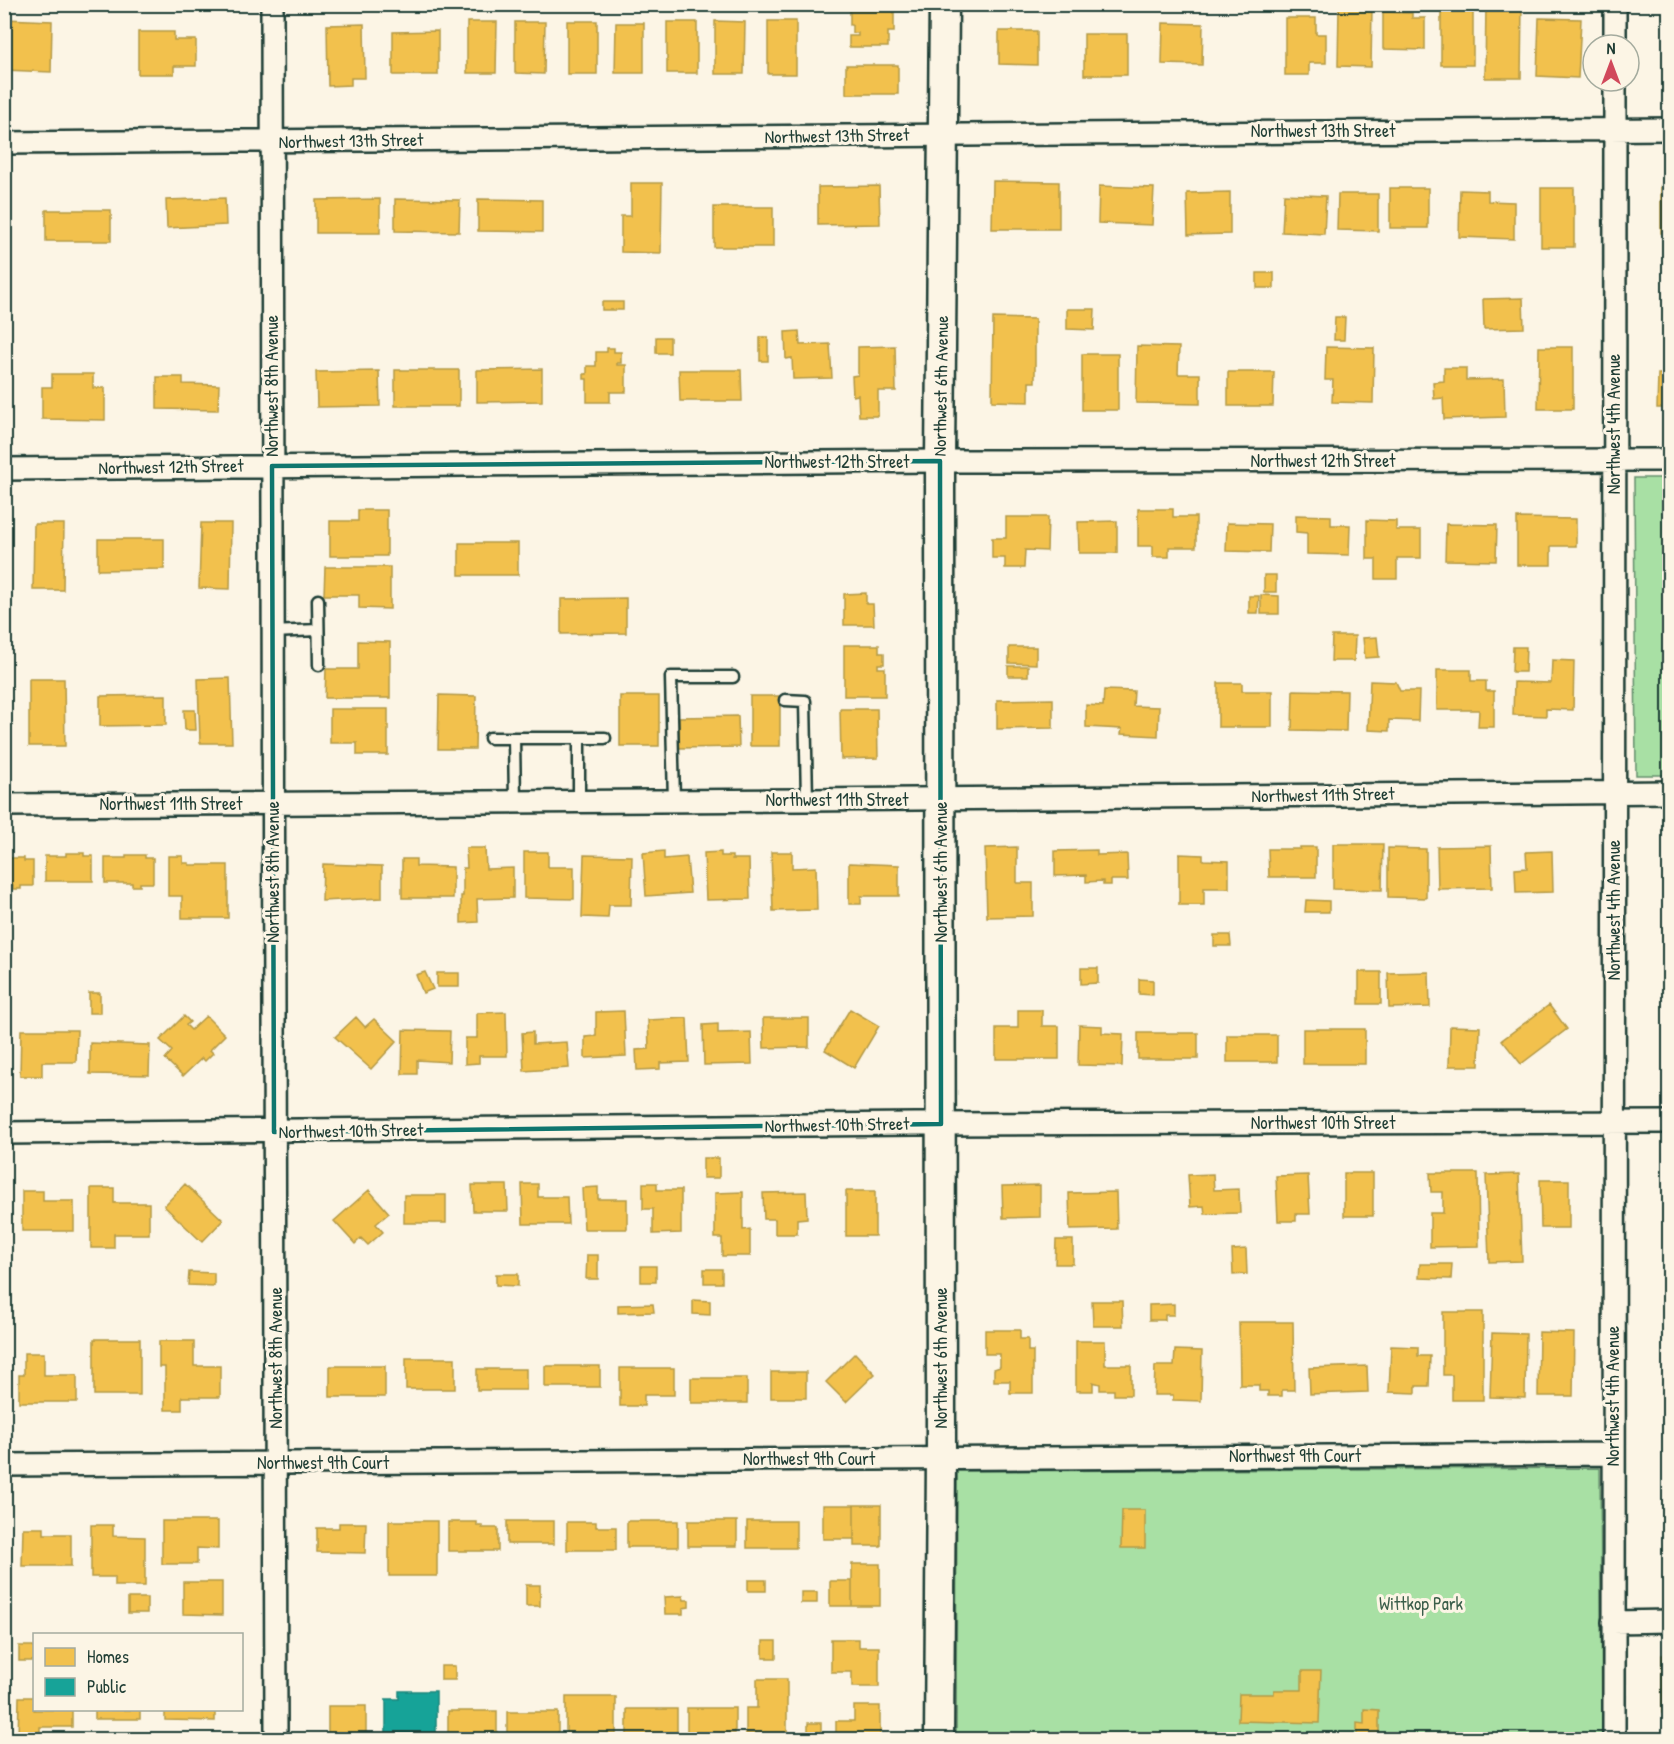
<svg xmlns="http://www.w3.org/2000/svg" width="1674" height="1744" viewBox="0 0 1674 1744" font-family="'Patrick Hand',sans-serif">
  <style>
    .green { fill: #a8e0a4; stroke: #648e6c; stroke-width: 1.5 }
    .homes { fill: #f2c14e; stroke: #b39946; stroke-width: 1.5 }
    .public { fill: #17a398; stroke: #19847a; stroke-width: 1.5 }
    .lines { fill: none; stroke-linecap: round; stroke-linejoin: round }
    .lane-casing { stroke: #1f3d34; stroke-width: 15 }
    .street-casing { stroke: #1f3d34; stroke-width: 26 }
    .secondary-casing { stroke: #1f3d34; stroke-width: 33 }
    .lane { stroke: #fcf5e5; stroke-width: 10 }
    .street { stroke: #fcf5e5; stroke-width: 21 }
    .secondary { stroke: #fcf5e5; stroke-width: 28 }
    .marked { fill: none; stroke: #0f766e; stroke-width: 4.5; stroke-linejoin: round }
    .labels { text-anchor: middle; stroke-width: 6; stroke-linejoin: round; paint-order: stroke }
    .street-label { font-size: 18px; fill: #1f3d34; stroke: #fcf5e5 }
    .park-label { font-size: 18px; fill: #3a5e4a; stroke: #fcf5e5 }
  </style>
  <rect width="100%" height="100%" fill="#fcf5e5"/>
  <filter id="ink" filterUnits="userSpaceOnUse"><feTurbulence type="fractalNoise" baseFrequency=".0167" numOctaves="2"/><feDisplacementMap in="SourceGraphic" scale="12" xChannelSelector="R" yChannelSelector="G"/><feConvolveMatrix kernelMatrix="1 2 1 2 8 2 1 2 1" color-interpolation-filters="sRGB"/></filter>
  <g filter="url(#ink)">
    <!-- green -->
    <path class="green" d="M1634,478H1669V775H1636Z
      M1600,1468L1602,1739L956,1740L957,1471Z"/>
    <!-- homes -->
    <path class="homes" d="M1486,4H1522L1521,78H1485Z
      M850,5H894V32H888V47H849V36H858V33H852V25H850Z
      M1339,7H1372L1371,67L1338,66Z
      M1441,10H1473V65H1441Z
      M1383,12L1412,13V18H1425V50L1383,49Z
      M1285,18H1316V34H1326V63H1309V75H1285Z
      M1539,18L1581,19L1578,78L1537,76Z
      M5,19L52,21L51,72L4,70Z
      M567,21H597V74H567Z
      M715,21L745,22L744,74H715Z
      M768,21H796V74H768Z
      M467,22H497L496,73H467Z
      M515,22H545L544,74L515,73Z
      M667,22H697V73H667Z
      M616,23H644V73H615Z
      M1163,23L1203,24L1202,65L1162,64Z
      M364,24L365,78H351V85L328,86L327,25Z
      M438,31V75H393V32Z
      M999,31H1037V65L999,64Z
      M138,32H174V40H196V66H174V74H138Z
      M1084,34H1127V75H1084Z
      M846,65H898V94H846Z
      M993,181L1059,182V229H992Z
      M631,183H662L661,253L621,252V216H631Z
      M1661,185H1670V233H1661Z
      M879,186L880,224L818,225V187Z
      M1099,186L1154,188L1152,225L1098,223Z
      M1390,188H1428V228H1390Z
      M1541,188H1574V247H1541Z
      M1460,190L1488,191V201L1514,202V239L1459,237Z
      M1230,192V234L1188,235L1187,193Z
      M1284,194L1326,196L1324,234L1282,232Z
      M1338,194H1378V231L1337,230Z
      M225,198L226,225L167,228L166,200Z
      M380,199V233H316V200Z
      M395,199L460,200L459,232L395,231Z
      M478,199L542,200V232L478,231Z
      M714,207H773V247H714Z
      M46,210H111V241H46Z
      M1257,273H1274V288H1257Z
      M1523,298L1524,328L1484,329L1483,299Z
      M602,302H623V310H602Z
      M1067,309H1095L1094,330L1067,329Z
      M1335,317H1345L1344,340H1334Z
      M993,318L1035,319V382H1029V402L992,401Z
      M799,331L800,345L830,344L832,378L793,379L792,358L786,359L785,332Z
      M656,337H670V353H656Z
      M760,337H768V361H760Z
      M895,346L896,391H878V416H859L858,395L853,396L852,376L858,375V347Z
      M1137,346L1179,347L1178,374H1200V404L1136,403Z
      M1326,347L1374,348L1373,403L1332,402L1333,380H1325Z
      M1539,347H1573V409H1538Z
      M607,348H614V352H621V363H617V365H626V392H610V402H587V379H584V374H587V366H596V352H607Z
      M1082,354H1118V410H1082Z
      M1444,368H1466V380L1504,379L1505,417L1444,419L1443,398L1434,399L1433,382L1444,381Z
      M542,369V401L477,402V370Z
      M395,370H459V406H395Z
      M679,370H741L742,401H680Z
      M379,371L380,406L317,407L316,372Z
      M1228,372H1274L1273,406H1228Z
      M52,374H93V388H105V420L42,419V387H52Z
      M1658,374H1670V408H1657Z
      M157,377H183V384L219,385L218,410L157,409Z
      M1138,509H1173V517H1196V547H1169V557H1153V546H1138Z
      M358,510H387V556H330V521H358Z
      M1296,515L1331,516V525H1350L1349,555L1307,554V533L1296,532Z
      M1006,517H1048L1047,551L1025,550L1024,568H1005V558H992V538H1006Z
      M1517,518L1576,519V546H1551V565H1517Z
      M1367,520L1396,521V530H1421V558H1397V579H1376V559H1367Z
      M1117,521V553H1079L1078,522Z
      M201,523H231L230,589L199,588Z
      M1227,523L1270,524L1269,552L1226,551Z
      M34,524H64L63,590H33Z
      M1446,524L1497,525L1496,561L1445,560Z
      M98,539H164V569L98,570Z
      M459,543H518V575H459Z
      M325,567H390V609L359,608V595H324Z
      M1264,575H1276V592H1264Z
      M866,593V604H873L874,625H844V594Z
      M1261,595L1279,596V614H1261Z
      M1249,596H1259L1258,613H1249Z
      M626,598V633L561,634V599Z
      M1332,636H1355L1354,661H1331Z
      M1377,637L1379,657L1365,658L1363,638Z
      M358,641L390,642V698H325L326,669H358Z
      M844,645H879V653H884V664H878V668H885V696H844Z
      M1009,647H1036V664L1009,663Z
      M1513,647H1526L1525,672H1512Z
      M1552,660L1574,661L1573,710L1546,709V716L1513,715L1514,682L1551,683Z
      M1008,666H1028V676H1008Z
      M1437,670H1471V681H1486V691H1494V727H1478L1479,710H1437Z
      M230,678L232,743H200L198,679Z
      M29,679H64L65,746H29Z
      M1370,681L1396,682L1400,691H1419L1418,721L1389,720V731L1368,730Z
      M1218,683H1242V691H1272V727H1218Z
      M1104,690L1134,691L1133,706L1159,707L1158,736L1121,734L1122,729L1086,727V705L1103,706Z
      M1293,690L1347,691L1346,731L1292,730Z
      M166,695V725L100,726V696Z
      M439,695L476,696L475,749H438Z
      M620,696H659V746H620Z
      M750,696H780V746H750Z
      M1053,699V728L997,729V700Z
      M330,709H388V755H357V743H330Z
      M840,709H877L878,758L841,759Z
      M184,710H195L196,730H185Z
      M738,716L739,747L679,748V717Z
      M1333,844H1383L1382,890L1333,889Z
      M1491,846L1492,888L1438,889L1437,847Z
      M1017,847V883H1033V916L987,917L985,848Z
      M1300,847H1316V877H1269L1268,849H1300Z
      M466,848H485L486,869L513,868V898L477,899L478,922L461,923V896H463V868H467Z
      M1388,848L1426,849V898L1388,897Z
      M1097,850V855L1127,854L1128,880H1111V885H1103V881L1086,882V875L1055,876V851Z
      M664,851V859L687,857L690,893L646,896L643,853Z
      M1552,851L1553,892L1516,893L1515,869L1527,868L1526,852Z
      M524,852H548V867H574V899L524,898Z
      M721,852V856H732V859H749L750,899L706,900L704,853Z
      M771,852H792V868L816,867L817,910L773,911Z
      M66,853H84V856H93V881H45V856H66Z
      M1179,854L1203,855V860L1229,861V888H1204V905H1179Z
      M126,855H145V858H153V883H140V886H132V883H105V858H126Z
      M584,855L632,856L631,905H609L608,918L582,917Z
      M168,856H183V863H189V865H228V918H182V896H168Z
      M6,858H24V861H33V886H21V889H13V885H4Z
      M402,859H416V866L453,867V898H402Z
      M849,863L899,865V896H861V904H849Z
      M323,864L382,866V898L322,901Z
      M1306,900L1329,901V912H1305Z
      M1214,935H1230L1231,946H1214Z
      M1081,968H1098V983L1081,984Z
      M425,972L433,989L423,993L416,975Z
      M1359,972H1381V1004H1359Z
      M1429,972L1430,1007L1389,1008L1388,973Z
      M437,973H459V987H437Z
      M1139,979L1153,980V995L1139,994Z
      M89,993H100V1013H89Z
      M1549,1005L1567,1029L1521,1064L1502,1040Z
      M850,1009L879,1026L854,1068L825,1050Z
      M1018,1010H1042V1026H1059V1059H996V1028H1018Z
      M624,1011L626,1056L585,1058V1037L596,1036V1012Z
      M506,1012L507,1056H479V1063L465,1064V1038H477V1013Z
      M184,1016L190,1022L186,1025L191,1030L206,1016L225,1035L210,1050L213,1053L205,1061L202,1058L183,1076L165,1059L172,1051L160,1040Z
      M356,1017L365,1027L374,1019L397,1041L371,1069L335,1037Z
      M687,1018L689,1062L660,1063V1069L637,1070L636,1050L649,1049L648,1020Z
      M763,1018H809V1047L764,1048Z
      M718,1024V1033L751,1032L752,1064L704,1065L703,1025Z
      M1079,1025L1102,1026V1033L1123,1034L1122,1066L1078,1065Z
      M1450,1026L1480,1027L1479,1066H1449Z
      M1303,1029H1365V1064H1303Z
      M21,1030H77L76,1062H42V1076H20Z
      M403,1030L450,1031L449,1062L417,1060V1074H402Z
      M533,1032V1044L567,1042L569,1068L524,1071L522,1033Z
      M1138,1033H1198V1059H1138Z
      M1227,1035H1277V1062H1227Z
      M90,1043L150,1045L149,1075L90,1074Z
      M703,1158H719V1178H703Z
      M1344,1173H1373V1216H1344Z
      M1430,1173H1478L1479,1246L1430,1247V1213H1443V1192H1431Z
      M1213,1174L1214,1190L1239,1189L1240,1213L1205,1214L1204,1206L1190,1207L1188,1175Z
      M1519,1174L1522,1261L1489,1262L1486,1175Z
      M1308,1175L1310,1214H1296V1221H1278L1276,1176Z
      M1540,1180H1569V1228H1541Z
      M643,1183H657V1190H681V1233L653,1234V1209H643Z
      M185,1184L223,1220L202,1242L164,1206Z
      M522,1184H538V1197H567L568,1224H523Z
      M472,1185H507L508,1211H473Z
      M1040,1185V1217L1003,1218L1002,1186Z
      M598,1187V1199H627V1229H584L582,1188Z
      M91,1188H114V1203H149V1234H114V1248H91Z
      M369,1190L389,1213L376,1224L383,1232L368,1245L361,1238L355,1244L334,1221Z
      M22,1191H43V1201H74V1231H22Z
      M846,1191H875V1236H846Z
      M743,1192V1230L750,1229V1256H722V1238H715V1193Z
      M806,1192L807,1218L797,1219V1234H775V1219H764L763,1193Z
      M1116,1192L1117,1229L1070,1230L1069,1193Z
      M404,1195H446V1223H404Z
      M1056,1240H1073V1264H1055Z
      M1246,1249L1247,1274L1233,1275L1232,1250Z
      M587,1255H598V1279H586Z
      M1420,1264H1452L1451,1279L1419,1278Z
      M641,1266H656V1282H641Z
      M704,1269H722V1283H704Z
      M189,1272L214,1273V1286L188,1285Z
      M496,1274H518V1286L496,1285Z
      M693,1300L710,1301V1315L693,1314Z
      M1092,1301H1122L1123,1326H1093Z
      M653,1304L654,1312L618,1313V1305Z
      M1174,1304V1315H1165V1320H1149V1305Z
      M1443,1312H1483V1400H1452V1375H1443Z
      M1239,1322H1293L1294,1390H1282V1396H1268V1391H1259V1385H1240Z
      M985,1330H1020V1339H1028V1351H1033V1393H1010V1381H994V1369L1000,1367V1354H985Z
      M1539,1332L1574,1333L1573,1396H1538Z
      M1492,1333L1526,1334L1525,1398L1490,1397Z
      M94,1339H140V1395H94Z
      M159,1341H194V1366H220V1397H182V1410H165V1367H159Z
      M1076,1341H1105V1365H1131V1395H1114V1390H1100V1384L1093,1382V1391H1076Z
      M1391,1346L1418,1347V1356H1430L1429,1386H1416V1393L1389,1392Z
      M1175,1350L1202,1351L1201,1401L1173,1400V1395H1154L1155,1366H1174Z
      M24,1353H44V1375H77V1402H19V1375H24Z
      M855,1353L875,1374L846,1402L826,1382Z
      M406,1358H455V1389H406Z
      M330,1366H385V1397H330Z
      M545,1366H600V1387H545Z
      M1367,1366L1368,1392L1310,1394L1309,1368Z
      M620,1368H674V1395H644V1406H620Z
      M477,1369H526V1390H477Z
      M771,1372H806V1398H771Z
      M691,1378H747V1403H691Z
      M823,1505H854V1539H823Z
      M854,1505H881V1546H854Z
      M1122,1510H1145V1548H1121Z
      M162,1521H218V1549L197,1548V1564H162Z
      M389,1521H437V1576H389Z
      M507,1521H554V1544H507Z
      M627,1521H678V1547H627Z
      M688,1521H737V1546H688Z
      M747,1521H796V1548H747Z
      M448,1522H477V1526H482V1528H498V1551H448Z
      M567,1522H596V1527H616V1550H567Z
      M339,1523H366L365,1553L317,1552V1528H339Z
      M91,1525H113V1536L145,1537V1586H115V1577H91Z
      M23,1528H44V1534H71V1566H22Z
      M852,1564H880V1606H852Z
      M748,1580H766V1591H748Z
      M830,1581H852V1606H830Z
      M183,1582H222V1615L183,1614Z
      M526,1585H540V1606H526Z
      M801,1592H817V1603H801Z
      M683,1596L684,1600H689V1607L683,1608V1614H665L664,1597Z
      M128,1598H147V1613H128Z
      M831,1639H859V1647H879V1687H852V1672H831Z
      M763,1641H776V1658H763Z
      M19,1646H34V1661H19Z
      M1662,1655H1670V1713H1662Z
      M441,1666H455V1680H441Z
      M1302,1671H1321L1319,1723L1238,1721L1239,1694H1274V1690H1302Z
      M757,1679H787V1734H746V1708H757Z
      M19,1697H34V1710H72V1727H40V1740H18Z
      M566,1697H616V1734H566Z
      M328,1706H366V1733H328Z
      M854,1706H880V1740H836V1721H854Z
      M687,1708H735V1733H687Z
      M627,1709H677V1735H627Z
      M1364,1709L1379,1710V1740H1357V1723L1364,1724Z
      M95,1710H140V1719H95Z
      M165,1710H215V1721L165,1720Z
      M448,1711H497V1735H448Z
      M507,1712H558V1735H507Z
      M808,1723H821V1740H808Z"/>
    <!-- public -->
    <path class="public" d="M399,1691H436V1737H386V1699H399Z"/>
    <g class="lines">
      <defs>
        <path id="lane" d="M318,600L319,665
          M272,632L318,630
          M785,700L805,701L807,800
          M490,738H605
          M514,738L515,802
          M579,738V802
          M674,801L671,677H733"/>
        <path id="street" d="M272,4C269,583 278,1161 276,1740
          M1615,4V45
          M4,143L1670,129
          M4,469L940,461L1670,460
          M4,805L807,800L1670,792
          M4,1133L915,1124L1670,1122
          M4,1465L1613,1454
          M1613,1622L1670,1621
          M1614,1740L1615,81"/>
        <path id="secondary" d="M939,1740L941,1458L940,461L944,4"/>
      </defs>
      <!-- lane casing -->
      <use href="#lane" class="lane-casing"/>
      <!-- street casing -->
      <use href="#street" class="street-casing"/>
      <!-- secondary casing -->
      <use href="#secondary" class="secondary-casing"/>
      <!-- lane -->
      <use href="#lane" class="lane"/>
      <!-- street -->
      <use href="#street" class="street"/>
      <!-- secondary -->
      <use href="#secondary" class="secondary"/>
    </g>
  </g>
  <!-- marked area -->
  <path class="marked" d="M940,461L941,1124L274,1132L272,466Z"/>
  <g class="labels">
    <!-- street labels -->
    <g class="street-label">
      <text x="1323" y="137">Northwest 13th Street</text>
      <text transform="translate(837 136) rotate(-1)" y="6">Northwest 13th Street</text>
      <text transform="translate(351 141) rotate(-1)" y="6">Northwest 13th Street</text>
      <text transform="translate(272 386) rotate(-90)" y="6">Northwest 8th Avenue</text>
      <text transform="translate(941 386) rotate(-89)" y="6">Northwest 6th Avenue</text>
      <text transform="translate(1614 424) rotate(-90)" y="6">Northwest 4th Avenue</text>
      <text x="1323" y="467">Northwest 12th Street</text>
      <text x="837" y="468">Northwest 12th Street</text>
      <text transform="translate(171 467) rotate(-1)" y="6">Northwest 12th Street</text>
      <text transform="translate(1323 795) rotate(-1)" y="6">Northwest 11th Street</text>
      <text x="837" y="806">Northwest 11th Street</text>
      <text x="171" y="810">Northwest 11th Street</text>
      <text transform="translate(273 872) rotate(-90)" y="6">Northwest 8th Avenue</text>
      <text transform="translate(941 872) rotate(-90)" y="6">Northwest 6th Avenue</text>
      <text transform="translate(1614 910) rotate(-90)" y="6">Northwest 4th Avenue</text>
      <text x="1323" y="1129">Northwest 10th Street</text>
      <text transform="translate(837 1125) rotate(-1)" y="6">Northwest 10th Street</text>
      <text transform="translate(351 1131) rotate(-1)" y="6">Northwest 10th Street</text>
      <text transform="translate(276 1358) rotate(-90)" y="6">Northwest 8th Avenue</text>
      <text transform="translate(941 1358) rotate(-90)" y="6">Northwest 6th Avenue</text>
      <text transform="translate(1613 1396) rotate(-90)" y="6">Northwest 4th Avenue</text>
      <text x="1295" y="1462">Northwest 9th Court</text>
      <text x="809" y="1465">Northwest 9th Court</text>
      <text x="323" y="1469">Northwest 9th Court</text>
    </g>
    <!-- park labels -->
    <g class="park-label">
      <text x="1421" y="1610">Wittkop Park</text>
    </g>
  </g>
  <!-- margin -->
  <rect width="1674" height="1744" fill="none" stroke="#fcf5e5" stroke-width="24"/>
  <rect x="12" y="12" width="1650" height="1720" fill="none" stroke="#1f3d34" stroke-width="2" filter="url(#ink)"/>
  <!-- legend -->
  <rect x="33" y="1633" width="210" height="78" fill="#fcf5e5" stroke="#a4ab9e" stroke-width="1.5"/>
  <rect x="45" y="1648" width="30" height="18" fill="#f2c14e" stroke="#a4ab9e" stroke-width="1.5"/>
  <text x="87" y="1663" font-size="18" fill="#1f3d34">Homes</text>
  <rect x="45" y="1678" width="30" height="18" fill="#17a398" stroke="#a4ab9e" stroke-width="1.5"/>
  <text x="87" y="1693" font-size="18" fill="#1f3d34">Public</text>
  <!-- north arrow -->
  <g transform="translate(1611 63)"><circle r="28" fill="#fcf5e5" stroke="#a4ab9e" stroke-width="1.5"/>
  <path d="M0-4.5L10 22L0 15L-10 22Z" fill="#d1495b"/>
  <text y="-9" font-size="16" font-weight="bold" text-anchor="middle" fill="#1f3d34">N</text>
  </g>
</svg>
